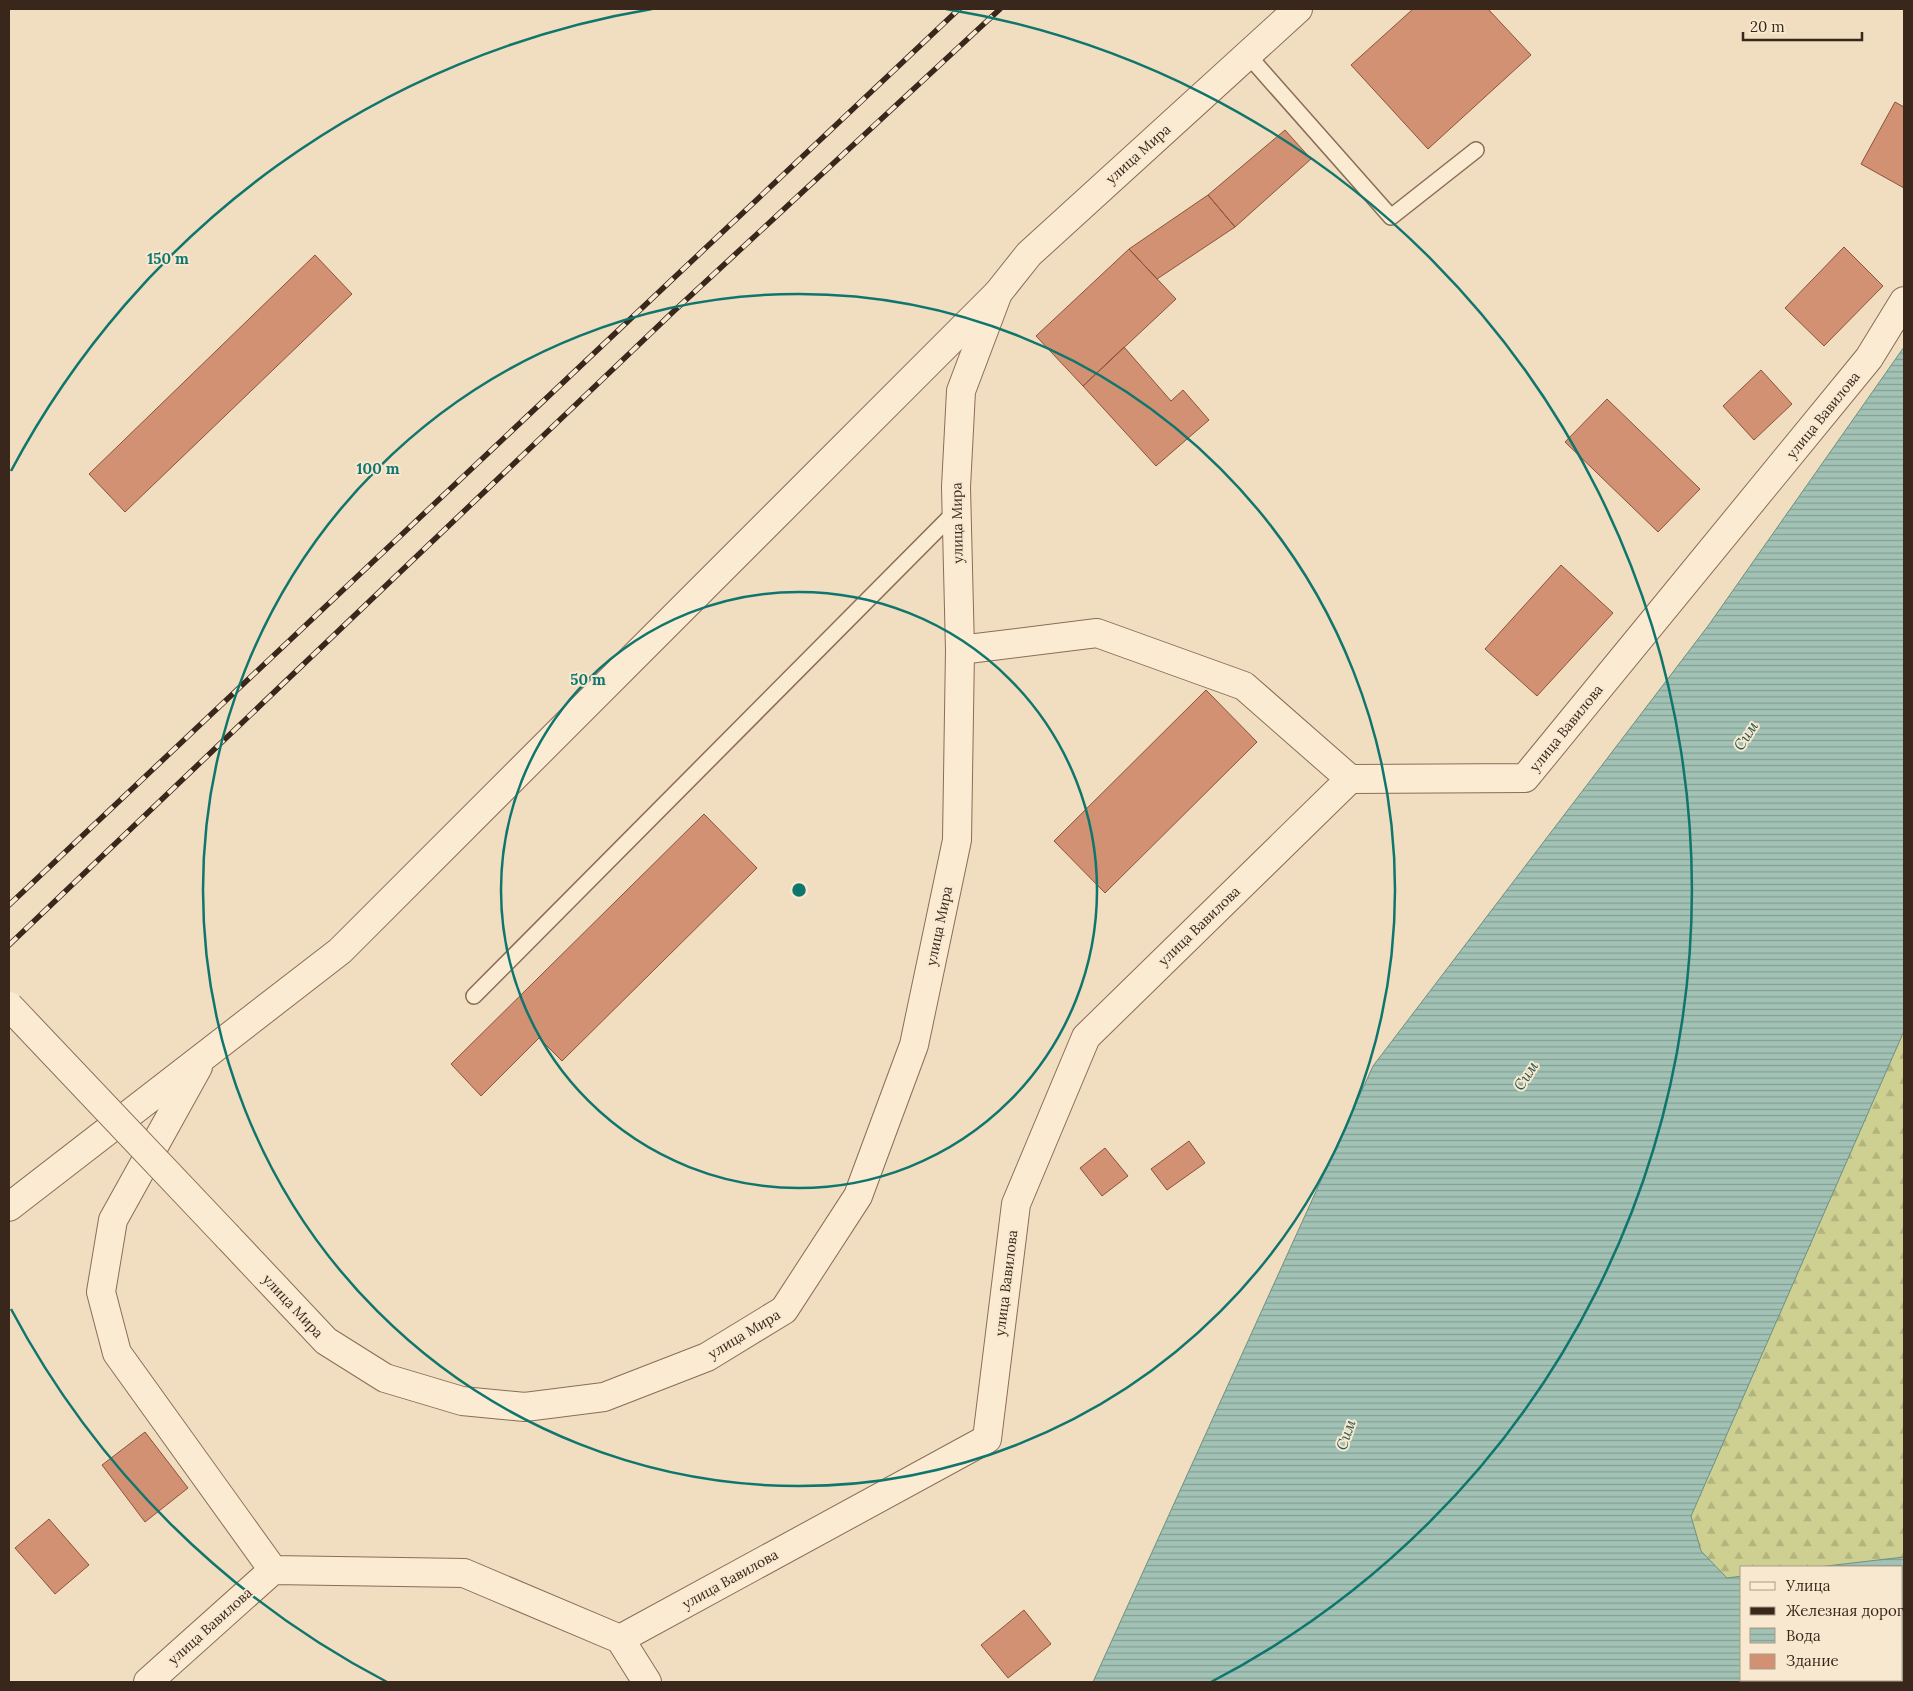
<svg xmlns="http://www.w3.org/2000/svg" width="1913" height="1691" viewBox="0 0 1913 1691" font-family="Lora,serif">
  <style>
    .forest { fill: url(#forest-firs) }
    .water { fill: url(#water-rules); stroke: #699183 }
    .building { fill: #d29172; stroke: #8c533a }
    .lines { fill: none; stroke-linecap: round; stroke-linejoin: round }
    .service-casing { stroke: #8b6d56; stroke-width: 18 }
    .minor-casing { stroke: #8b6d56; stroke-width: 30 }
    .tertiary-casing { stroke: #8b6d56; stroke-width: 30 }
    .service { stroke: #fbebd3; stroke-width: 15 }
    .minor { stroke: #fbebd3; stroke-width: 28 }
    .tertiary { stroke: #fbebd3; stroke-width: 28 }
    .rail-casing { stroke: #39271c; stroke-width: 5.5 }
    .rail { stroke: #f8e8cf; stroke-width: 4; stroke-dasharray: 11; stroke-linecap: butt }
    .tertiary-bridge-casing { stroke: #8b6d56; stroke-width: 30; stroke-linecap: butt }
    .tertiary-bridge { stroke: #fbebd3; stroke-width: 28 }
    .ring { fill: none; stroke: #0f766e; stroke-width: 2.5 }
    .labels { text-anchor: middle; stroke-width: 4; stroke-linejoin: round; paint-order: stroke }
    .street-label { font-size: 14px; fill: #39271c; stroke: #f8e8cf }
    .water-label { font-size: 15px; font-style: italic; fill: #2a5a53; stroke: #f8e8cf }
    .centre { fill: #0f766e; stroke: #f8e8cf; stroke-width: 2.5 }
    .ring-label { font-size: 15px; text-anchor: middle; font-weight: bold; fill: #0f766e; stroke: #f8e8cf; stroke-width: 4; stroke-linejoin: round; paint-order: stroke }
  </style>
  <defs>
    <pattern id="forest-firs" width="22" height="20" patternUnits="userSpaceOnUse" patternTransform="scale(1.25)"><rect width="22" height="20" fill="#ced092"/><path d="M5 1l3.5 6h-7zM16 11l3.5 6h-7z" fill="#b2b37d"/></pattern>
    <pattern id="water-rules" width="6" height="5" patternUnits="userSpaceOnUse" patternTransform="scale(1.25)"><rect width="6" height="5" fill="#a2c2b6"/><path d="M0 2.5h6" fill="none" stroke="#859e93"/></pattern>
  </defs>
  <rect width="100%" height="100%" fill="#f1ddbf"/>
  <!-- forest -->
  <path class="forest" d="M1904,1031V1557L1818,1567H1742V1576L1727,1578L1701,1551L1691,1516Z"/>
  <!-- water -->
  <path class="water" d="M1904,347V1031L1691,1516L1701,1551L1727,1578L1742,1576V1680H1902V1567H1818L1904,1557V1682H1093L1373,1066L1708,626Z"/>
  <!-- building -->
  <path class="building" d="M1413,9H1488L1531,55L1428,149L1351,65Z
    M1895,102L1904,107V188L1861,164Z
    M1285,130L1311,159L1235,227L1208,195Z
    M1208,195L1235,227L1157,279L1129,249Z
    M1844,247L1883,286L1824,346L1785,308Z
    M1129,249L1176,299L1083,386L1036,336Z
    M315,255L352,294L125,512L89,474Z
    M1124,347L1171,401L1183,390L1209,420L1156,466L1083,386Z
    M1761,370L1792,404L1754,440L1723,406Z
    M1607,399L1700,489L1658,532L1565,442Z
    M1561,565L1613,613L1537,696L1485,649Z
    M1206,690L1257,742L1105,893L1054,841Z
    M704,814L757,868L562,1061L539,1038L481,1096L451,1064Z
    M1189,1141L1205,1163L1167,1190L1151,1169Z
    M1105,1148L1128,1176L1102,1196L1080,1168Z
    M145,1432L188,1488L145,1522L102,1465Z
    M49,1519L89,1565L55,1594L15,1548Z
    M1024,1610L1051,1644L1008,1678L981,1645Z"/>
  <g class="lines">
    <defs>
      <path id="service" d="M1247,54L1391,217L1476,150
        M474,996L957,510"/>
      <path id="minor" d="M960,650L1097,633L1244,686L1350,779
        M198,1067L113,1220L101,1292L117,1353L273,1570L464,1573L620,1639
        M9,1207L340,951L998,293
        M620,1639L987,1439L1016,1204L1086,1037L1350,779L1525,778L1869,358L1904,301
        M620,1639L647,1682
        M148,1682L273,1570"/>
      <path id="tertiary" d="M228,1237L326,1341L385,1378L462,1401L525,1407L604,1397L707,1357L784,1310L858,1196L914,1045L957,840L960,650L956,487L961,391L998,293L1029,254L1298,9"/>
    </defs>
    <!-- service casing -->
    <use href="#service" class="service-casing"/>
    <!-- minor casing -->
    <use href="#minor" class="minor-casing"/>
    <!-- tertiary casing -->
    <use href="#tertiary" class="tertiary-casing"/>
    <!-- service -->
    <use href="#service" class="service"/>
    <!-- minor -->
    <use href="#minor" class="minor"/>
    <!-- tertiary -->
    <use href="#tertiary" class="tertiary"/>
    <defs>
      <path id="rail" d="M9,905L959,9
        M9,945L674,311L1000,9"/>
    </defs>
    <!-- rail casing -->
    <use href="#rail" class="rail-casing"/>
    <!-- rail -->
    <use href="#rail" class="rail"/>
    <defs>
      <path id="tertiary-bridge" d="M9,1006L228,1237"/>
    </defs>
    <!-- tertiary-bridge casing -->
    <use href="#tertiary-bridge" class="tertiary-bridge-casing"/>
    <!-- tertiary-bridge -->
    <use href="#tertiary-bridge" class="tertiary-bridge"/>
  </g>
  <!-- distance rings -->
  <g class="ring">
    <circle cx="799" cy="890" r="298"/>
    <circle cx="799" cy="890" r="596"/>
    <path d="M387 1682A893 893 0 0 1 11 1309M11 471A893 893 0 0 1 652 9M946 9A893 893 0 0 1 1211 1682"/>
  </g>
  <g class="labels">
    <!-- street labels -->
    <g class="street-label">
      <text transform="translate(1138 154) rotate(-42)" y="5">улица Мира</text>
      <text transform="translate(1823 415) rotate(-51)" y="5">улица Вавилова</text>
      <text transform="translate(957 523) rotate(-91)" y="5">улица Мира</text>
      <text transform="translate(1566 728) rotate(-51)" y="5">улица Вавилова</text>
      <text transform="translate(939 926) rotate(-78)" y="5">улица Мира</text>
      <text transform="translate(1199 926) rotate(-44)" y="5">улица Вавилова</text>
      <text transform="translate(1006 1283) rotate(-83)" y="5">улица Вавилова</text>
      <text transform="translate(293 1306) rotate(47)" y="5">улица Мира</text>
      <text transform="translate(744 1334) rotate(-31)" y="5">улица Мира</text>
      <text transform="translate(730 1579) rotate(-29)" y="5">улица Вавилова</text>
      <text transform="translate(210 1626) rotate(-42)" y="5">улица Вавилова</text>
    </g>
    <!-- water labels -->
    <g class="water-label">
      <text transform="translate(1746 736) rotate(-57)" y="5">Сим</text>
      <text transform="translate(1526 1076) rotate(-57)" y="5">Сим</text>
      <text transform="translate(1346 1435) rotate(-71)" y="5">Сим</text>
    </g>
  </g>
  <circle cx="799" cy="890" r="8" class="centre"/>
  <g class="ring-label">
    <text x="168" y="264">150 m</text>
    <text x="378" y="474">100 m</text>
    <text x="588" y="685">50 m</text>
  </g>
  <!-- border -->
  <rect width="1913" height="1691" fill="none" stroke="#39271c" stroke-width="20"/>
  <!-- legend -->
  <rect x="1740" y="1566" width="162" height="115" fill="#f8e8cf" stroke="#ac9b87"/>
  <rect x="1750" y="1582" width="25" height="8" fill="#fbebd3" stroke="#ac9b87"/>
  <text x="1786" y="1591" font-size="15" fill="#39271c">Улица</text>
  <rect x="1750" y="1607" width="25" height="8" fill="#39271c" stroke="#ac9b87"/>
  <text x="1786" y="1616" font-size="15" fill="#39271c">Железная дорога</text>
  <rect x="1750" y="1628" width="25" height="15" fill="url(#water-rules)" stroke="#ac9b87"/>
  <text x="1786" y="1641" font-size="15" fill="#39271c">Вода</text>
  <rect x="1750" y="1654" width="25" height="15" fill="#d29172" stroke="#ac9b87"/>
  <text x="1786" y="1666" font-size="15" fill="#39271c">Здание</text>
  <!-- scale -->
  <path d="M1743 32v8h119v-8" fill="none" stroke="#39271c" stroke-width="2.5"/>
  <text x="1750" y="32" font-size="15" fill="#39271c" stroke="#f8e8cf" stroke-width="4" paint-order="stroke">20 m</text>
</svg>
